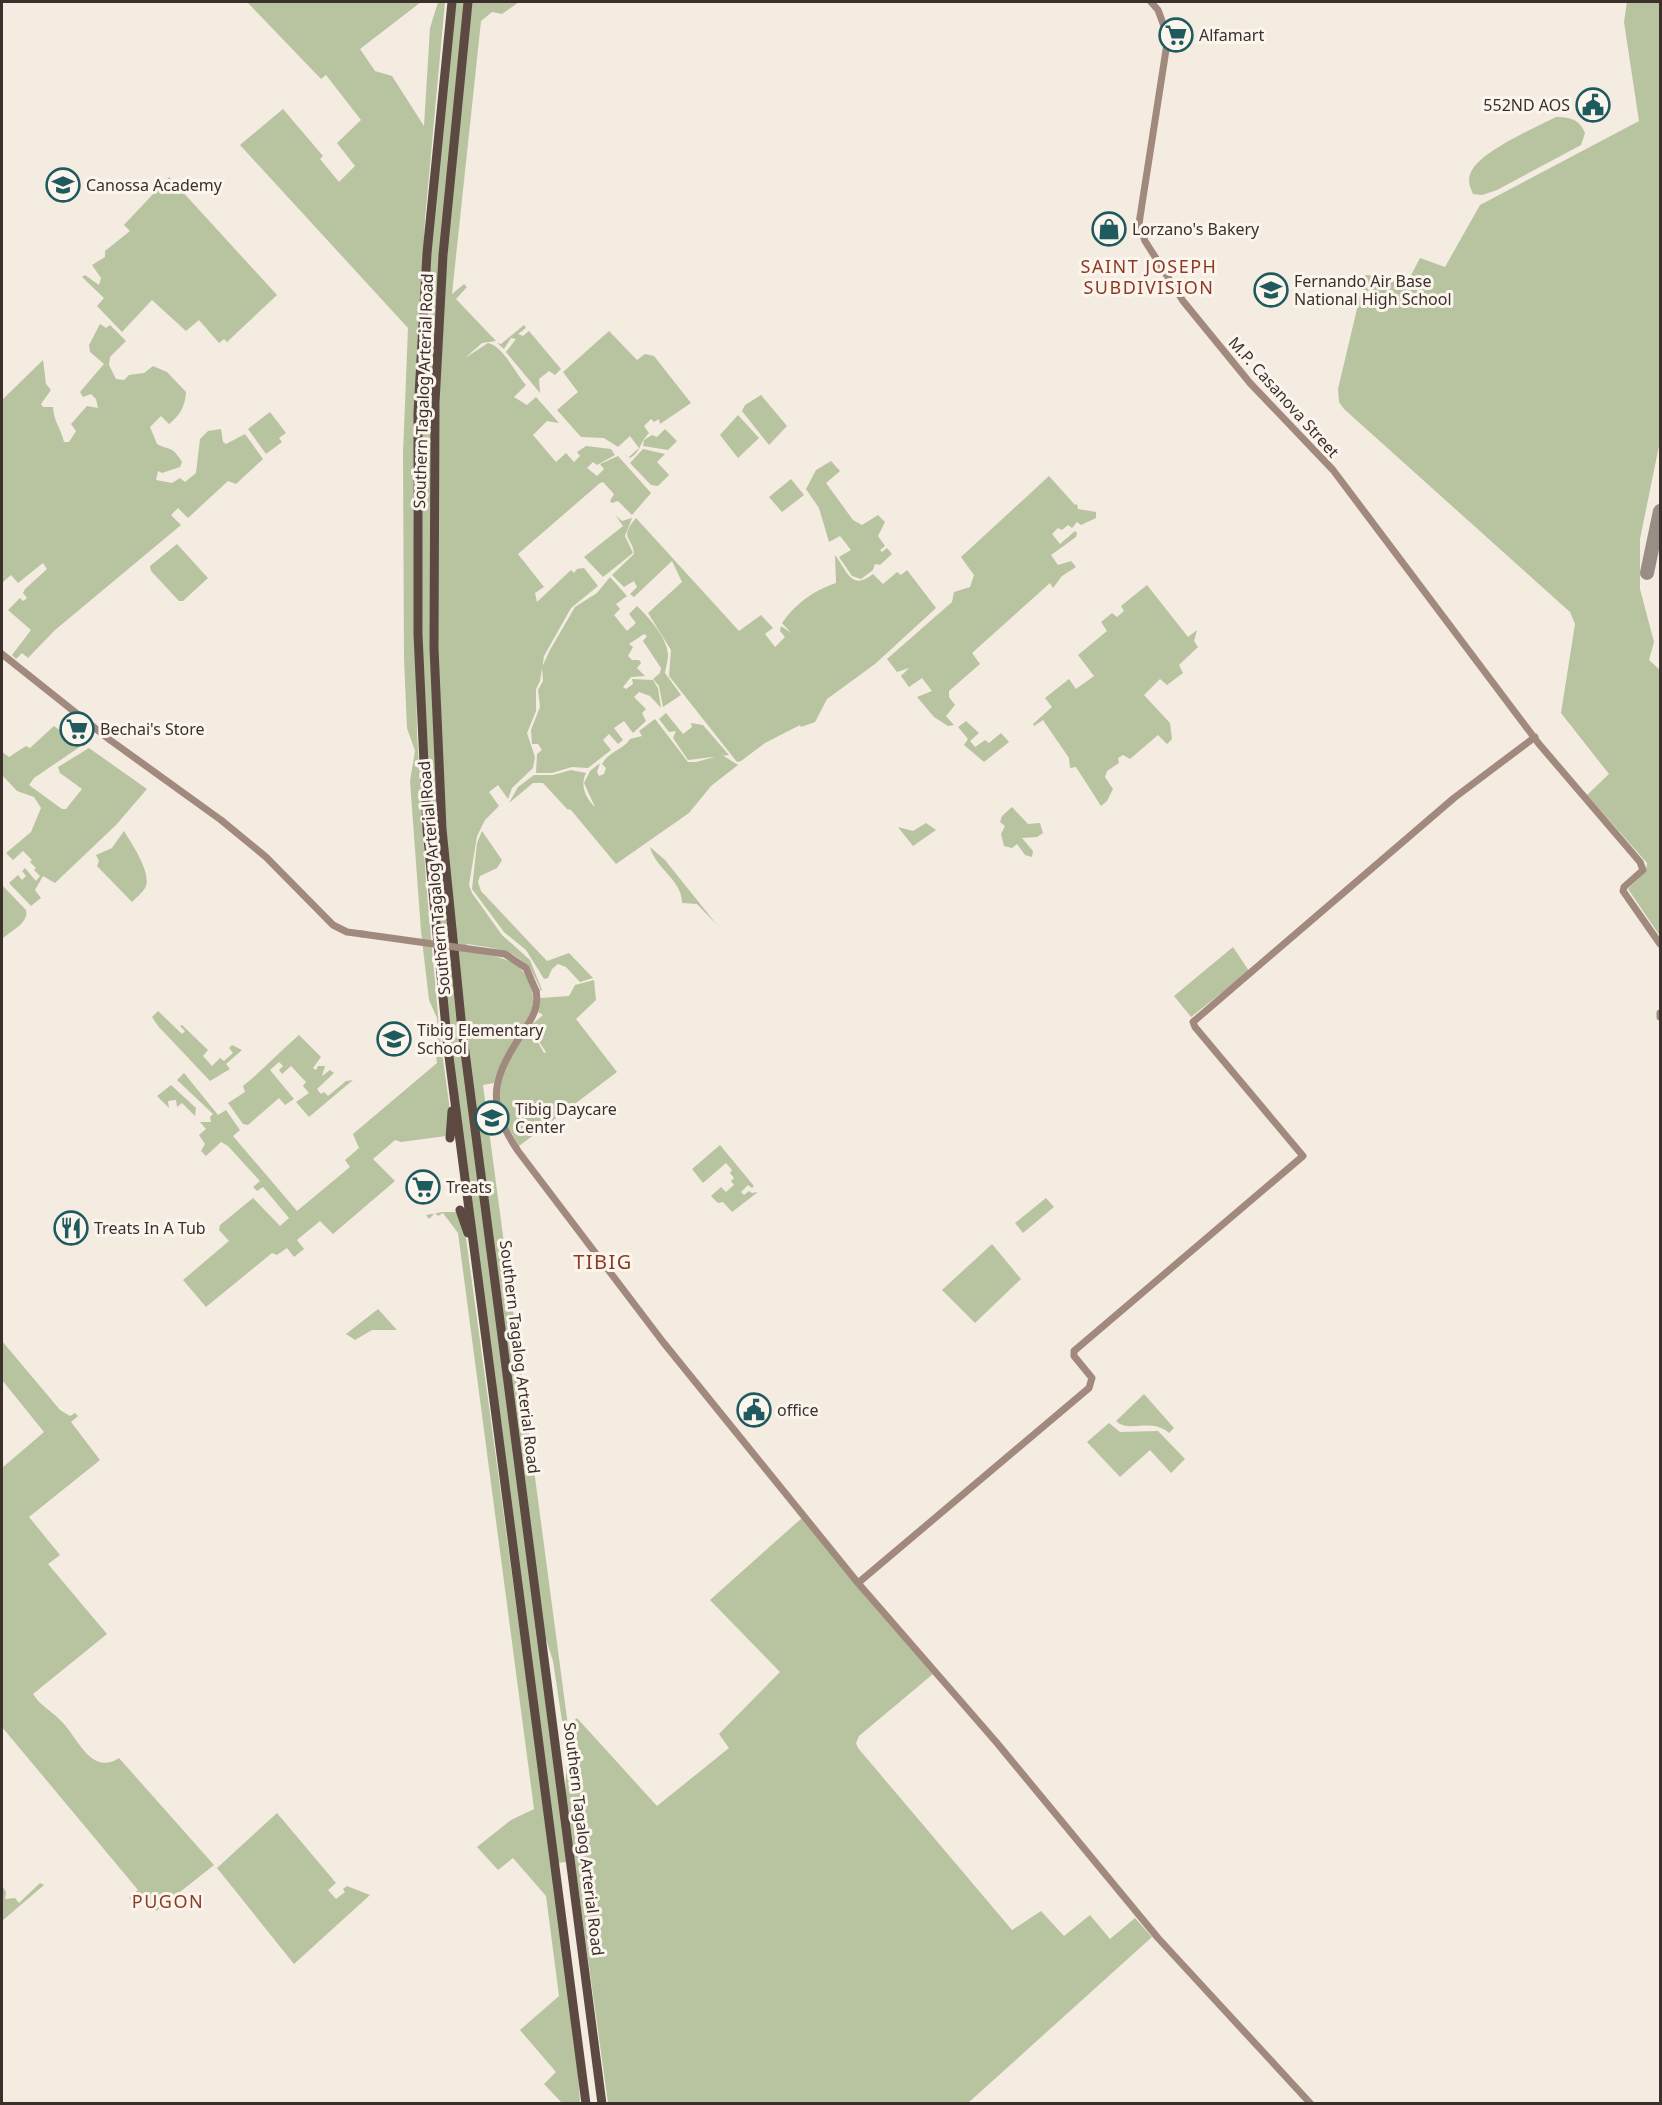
<svg xmlns="http://www.w3.org/2000/svg" width="1662" height="2105" viewBox="0 0 1662 2105" font-family="'Noto Sans',sans-serif">
  <style>
    .green { fill: #b8c4a0 }
    .lines { fill: none; stroke-linecap: round; stroke-linejoin: round }
    .taxiway { stroke: #988e86; stroke-width: 14 }
    .secondary { stroke: #a18a7d; stroke-width: 7 }
    .highway { stroke: #5c4a42; stroke-width: 9 }
    .secondary-bridge { stroke: #a18a7d; stroke-width: 7 }
    .labels { text-anchor: middle; stroke-width: 6; stroke-linejoin: round; paint-order: stroke }
    .poi-label { font-size: 16px; fill: #3b302b; stroke: #fbf5ee; text-anchor: start }
    .street-label { font-size: 16px; fill: #3b302b; stroke: #fbf5ee }
    .neighbourhood-label { font-size: 18px; letter-spacing: 1.5px; fill: #8c3b22; stroke: #fbf5ee }
    .quarter-label { font-size: 20px; letter-spacing: 1.5px; fill: #8c3b22; stroke: #fbf5ee }
  </style>
  <rect width="100%" height="100%" fill="#f4ebe1"/>
  <!-- green -->
  <path class="green" d="M247,2H421L360,49L375,71L392,76L424,126L430,28L438,2H445L425,219L413,484L417,733L426,882L440,1037L451,1118L446,1136L401,1142L395,1140L373,1159L395,1181L333,1234L320,1221L297,1240L304,1249L294,1257L287,1248L277,1255L272,1253L206,1307L183,1280L229,1241L219,1230L220,1225L253,1198L280,1226L289,1218L263,1187L257,1191L253,1187L260,1181L228,1146L221,1142L206,1156L201,1151L205,1144L199,1135L206,1129L200,1122H211L210,1117L213,1114L177,1080L184,1073L218,1115L226,1110L240,1130L233,1136L297,1211L350,1167L345,1160L359,1148L353,1134L437,1063L434,1043L438,1032L437,1018L429,1000L421,931L410,781L415,751L407,728L404,659L403,453L408,328L240,145L283,109L323,156L320,159L339,182L355,166L337,143L361,120L326,75L321,79Z
    M455,2H465L439,265L430,449L431,586L439,828L567,1862L558,1863L452,1055L436,914L423,693L420,442L430,253Z
    M472,2H519L502,14L492,12L481,21L452,294L464,284L467,287L456,299L496,341L482,343L465,358L488,343C502,345 516,374 526,385L514,397L527,405L536,397L559,423L547,421L533,435L556,462L566,453L574,462L580,456L577,452L586,446L611,449L615,455L597,465L593,462L587,468L597,476L604,469L600,464L618,456L651,493L632,515L618,501L612,503L610,501L614,494L603,482L600,483L518,554L544,587L535,593L537,602L571,570L574,573L577,569L584,568L598,586L571,608L544,656L540,681L536,689V711L527,733L535,757L533,768L512,788L508,799L498,785L489,792L499,806L485,820L477,836L469,885L472,893L502,935L530,960L542,990L541,991C526,951 506,950 467,944L468,952C495,956 523,957 531,988C534,997 534,1005 530,1014C519,1040 501,1054 494,1083L483,1085L568,1726L577,1718L657,1806L729,1748L719,1734L780,1672L710,1600L803,1517L933,1674L859,1736L856,1743L858,1748L1012,1930L1041,1911L1064,1936L1090,1915L1110,1939L1135,1918L1152,1937L968,2103H608L565,1793L567,1754L553,1661L545,1636L469,1060L445,830L437,648V449L448,223Z
    M1627,2H1660V441L1640,539V589L1654,642L1649,660L1660,670V936L1628,889L1646,871L1647,863L1587,795L1609,774L1561,713L1575,624L1570,612L1344,409L1339,402L1338,389L1365,275L1409,279L1420,258L1445,267L1480,205L1639,121L1624,22Z
    M1556,117C1571,117 1580,120 1585,133L1581,145L1497,190L1482,195L1473,194C1470,187 1467,180 1471,172C1482,150 1535,128 1556,117Z
    M169,177L277,295L227,342L224,339L219,343L199,320L186,331L152,300L122,332L97,306L104,298L82,277L85,275L99,285L101,278L92,265L105,257V251L130,231L124,225Z
    M100,324L106,328L110,325L126,341L110,357L109,365L116,379L124,380L129,375L144,373L153,366L167,372L186,392C185,407 180,415 169,424L161,416L150,427L157,444C170,451 172,445 182,462L180,467L162,473L158,471L156,480L172,483L180,478L185,482L196,473L200,439L208,431L221,429L223,442L226,444L245,434L263,459L236,484L228,481L188,518L178,508L171,515L181,525L55,630L28,658L22,653L16,659L12,655L31,630L8,610L20,598L23,601L27,598L23,593L25,589L47,569L43,563L18,583L11,575L2,583V400L43,360L46,384L51,390L41,404L43,407H53C54,423 61,428 64,442H69L76,431L71,424L87,406L98,408L96,399L91,394L83,397L80,392L104,364L90,352L89,345Z
    M524,325L526,328L518,334L523,336L529,331L561,369L555,375L549,371L539,379L540,393L506,352L516,339L511,338L504,349L497,343L501,344Z
    M609,331L637,360L645,354L654,356L691,403L660,424L659,419L654,422L651,419L644,426L649,433C640,441 641,452 630,458L620,451L629,457L639,448L630,436L618,447L604,438L581,437L557,410L578,392L563,372Z
    M761,395L787,426L769,445L742,411L745,405Z
    M270,412L286,433L279,438L282,442L266,454L248,429Z
    M738,415L759,438L738,458L720,435Z
    M665,429L677,441L668,450L643,446L644,440L652,435L657,437Z
    M643,449L665,454L657,462L669,475L658,486L651,485L630,463Z
    M831,461L840,471L826,483L853,520L862,525L878,515L885,522L878,536L885,546L880,550L882,552L887,548L892,554L880,565L875,564L873,570L861,579L852,576L839,557L851,550L840,536L829,542L819,508L806,489L816,470Z
    M1049,476L1075,505L1077,504L1078,509L1096,512V518L1081,525L1077,522L1072,528L1068,525L1062,530L1058,528L1052,534L1060,544L1075,531L1077,533L1076,537L1051,555L1058,565L1071,561L1076,567L1062,576L1053,588L1050,583L972,653L980,664L949,691V697L955,705L946,716L954,725L948,726L934,717L917,697L932,691L922,678L909,687L901,676L909,668L897,672L887,659L952,602L954,592L970,587L974,575L961,557Z
    M791,479L804,495L782,512L769,497Z
    M616,516L622,521L632,518L625,536L633,553L603,577L584,557L623,526Z
    M636,518L739,631L761,615L773,628L765,634L775,647L785,637L780,631L781,626L791,633L782,623C796,603 814,590 836,583L835,555C848,572 851,591 873,574L883,584L897,572L901,575L907,570L936,608L875,664L827,699L815,722L801,727L800,725L765,743L741,761L737,762L669,676L671,650L648,613L682,582L672,561L634,597L630,594L637,587L634,581L624,587L612,575L634,554C633,537 618,539 636,518Z
    M177,544L208,578L183,601H179L151,571L150,566Z
    M610,577L627,596L616,604L620,609L614,615L627,631L636,623L629,614L637,606C649,618 666,636 668,654C668,661 666,666 665,673L681,695L663,707L659,686L653,679L660,673L661,668L643,641L647,636L644,634L629,644L633,647L628,656L632,660H639L641,663L637,668L645,676L631,677L623,687L626,689L633,684L632,679L653,680L658,688L661,708L650,696L639,692L634,697L646,709L642,713L646,721L633,733L624,721L614,728L623,740L618,744L609,734L603,740L611,750L588,768L572,767L552,773H536L537,754L542,750L538,744H532L531,730L540,707L538,690L543,681L542,667L550,650L575,607L597,593Z
    M1147,585L1188,637L1197,630L1194,641L1198,647L1179,665L1183,673L1167,685L1160,679L1144,695L1170,723L1172,739L1167,744L1158,735L1130,759L1123,755L1118,758L1119,763L1107,771L1105,777L1113,789L1107,801L1101,806L1076,767L1070,768L1069,758L1043,720L1034,726L1033,724L1052,707L1045,698L1069,679L1076,689L1094,676L1078,655L1107,631L1101,622L1112,613L1117,617L1124,611L1121,606Z
    M666,713L683,734L692,727L691,723L703,725L729,755L688,760L673,738L676,731L669,732L659,719Z
    M655,719L688,762H696L722,755L738,765L711,786L689,813L616,864L571,810L567,809L543,783H533L509,803L518,787L534,775H553L571,770L586,773C580,785 585,798 595,807L584,783L590,771L600,763L597,772L599,776L604,774L606,768L602,764C608,752 624,749 630,739L642,736L639,731Z
    M966,721L979,733L970,741L975,747L985,740L989,743L1001,733L1009,742L984,762L964,745L968,739L958,727Z
    M54,726L81,746L34,778L29,785L62,809H66L82,789L60,773L58,767L89,748L147,789L116,825L55,883L43,876L35,890L41,898L31,906L9,883L18,875L22,880L26,876L22,871L25,868L36,881L40,876L34,870L36,868L30,862L32,860L23,851L13,860L6,853L31,832L41,808L34,797L17,791L2,775V752L9,757L26,746L30,748Z
    M1012,807L1028,824L1040,823L1043,833L1037,837L1022,838L1033,851L1032,857L1025,855L1017,844L1012,848L1004,846L1001,834L1005,826L1000,822L1002,816Z
    M926,823L936,830L913,846L898,827L913,831Z
    M124,831C131,843 153,874 145,888C142,893 136,898 132,902L97,866L99,861L96,855L112,848Z
    M482,831L502,860L497,868L480,876L478,882L481,891L547,961L569,953L593,978L580,982L566,967L558,964L552,969L548,978L544,979L526,950L504,932L472,889L477,843Z
    M650,847L665,860L717,925L697,904L682,903C683,881 655,868 650,847Z
    M2,885L26,910C29,923 12,930 2,939Z
    M1233,947L1249,971L1191,1017L1174,996Z
    M594,980L596,1000L576,1019L617,1072L519,1146C487,1094 496,1080 527,1031L535,1037L544,1053L546,1052L529,1027L543,1015L538,1012L540,998L569,996L575,985Z
    M158,1011L182,1034L185,1031L180,1026L182,1025L208,1050L203,1056L212,1066L220,1058L224,1061L233,1053L229,1048L232,1045L242,1050L226,1064L230,1069L210,1081L158,1026L152,1017Z
    M299,1035L321,1057L313,1068L316,1070L318,1066H325L322,1076L330,1070L334,1073L317,1089L321,1094L324,1092L328,1096L346,1081L353,1080L309,1117L296,1102L309,1093L303,1086L306,1082L291,1066L282,1074L279,1070L283,1066L279,1062L270,1070L294,1099L285,1105L279,1098L248,1125L243,1124L228,1103L245,1092L243,1086C263,1070 277,1054 299,1035Z
    M171,1085L196,1108L195,1116L182,1103L177,1107L176,1100L168,1101L169,1108L157,1096Z
    M720,1145L754,1186L752,1188L748,1185L741,1192L744,1195L749,1191L752,1193L758,1192L732,1212L723,1202L718,1203L711,1196L721,1187L726,1192L734,1185L731,1181L734,1178L730,1173L732,1170L726,1163L703,1183L692,1169Z
    M1046,1198L1054,1207L1023,1233L1015,1223Z
    M443,1212H456L465,1231L576,2043L580,2103H562L544,2084L556,2072L520,2030L559,1996L546,1896L513,1858L498,1870L477,1847L511,1820L534,1809L458,1233L443,1213L438,1216L435,1213L429,1219L426,1215Z
    M992,1244L1021,1279L975,1323L942,1290Z
    M378,1309L397,1330H372L355,1340L346,1334Z
    M2,1341L60,1410L70,1416L75,1413L78,1416L71,1422L100,1460L29,1517L60,1555L48,1564L107,1634L33,1694C41,1707 54,1712 63,1723C78,1739 92,1776 119,1758L214,1865L156,1911L146,1899L137,1906L129,1898L138,1890L2,1727V1468L44,1432L2,1380Z
    M1144,1394L1174,1428L1169,1433C1151,1417 1130,1434 1116,1421Z
    M1109,1423L1120,1432L1158,1431L1185,1459L1171,1473L1150,1450L1120,1477L1087,1442Z
    M277,1813L336,1883L328,1890L336,1899L345,1892L343,1889L347,1886L370,1895L294,1964L217,1868Z
    M40,1883L44,1885L2,1921V1889L3,1887L6,1892L5,1899L15,1898L19,1903Z"/>
  <g class="lines">
    <!-- taxiway -->
    <path class="taxiway" d="M1647,573L1660,511"/>
    <!-- secondary -->
    <path class="secondary" d="M1151,2L1158,10L1168,37L1140,217L1139,225L1145,241L1183,301L1250,383L1333,470L1539,744L1640,862L1643,870L1624,887L1623,891L1660,944
      M2,654L110,740L221,820L266,857L333,925L347,932L362,934
      M536,991C539,1006 533,1017 525,1029C493,1077 484,1100 518,1151L663,1342L858,1583L997,1743L1158,1938L1311,2104
      M1660,1013V1017
      M858,1583L1089,1388L1092,1378L1074,1356V1351L1303,1156L1195,1027L1193,1022L1454,798L1535,737"/>
    <!-- highway -->
    <path class="highway" d="M452,2L427,253L418,413V634L427,829L448,1049L586,2104
      M468,2L443,255L435,403L434,648L442,829L462,1029L602,2104
      M450,1138L452,1111
      M460,1210L468,1233"/>
    <!-- secondary-bridge -->
    <path class="secondary-bridge" d="M362,934L505,954L526,968L536,991"/>
  </g>
  <!-- icons -->
  <defs>
    <symbol id="supermarket-ring" viewBox="-11 -11 22 22"><circle r="9.5" fill="#fbf5ee" stroke="#1f5a5e" stroke-width="1.5"/><path d="M-6-5.5h2.5l.6 2H6L4.5 2H-2.5L-4.4-4H-6ZM-1.5 3.2a1.3 1.3 0 1 0 .1 0ZM3 3.2a1.3 1.3 0 1 0 .1 0Z" fill="#1f5a5e"/></symbol>
    <symbol id="civic-ring" viewBox="-11 -11 22 22"><circle r="9.5" fill="#fbf5ee" stroke="#1f5a5e" stroke-width="1.5"/><path d="M-.6-6.5H3V-4.5H.6V-3L4-1V1h2V6H-6V1h2V-1L-.6-3ZM-1.2 2.5V6h2.4V2.5Z" fill="#1f5a5e"/></symbol>
    <symbol id="school-ring" viewBox="-11 -11 22 22"><circle r="9.5" fill="#fbf5ee" stroke="#1f5a5e" stroke-width="1.5"/><path d="M0-5L7-2L0 1L-7-2ZM-4 1L0 2.5L4 1V4Q0 6-4 4Z" fill="#1f5a5e"/></symbol>
    <symbol id="shop-ring" viewBox="-11 -11 22 22"><circle r="9.5" fill="#fbf5ee" stroke="#1f5a5e" stroke-width="1.5"/><path d="M-5-2.5h2.3a2.7 3.5 0 0 1 5.4 0H5L5.5 6h-11ZM-1.5-2.5h3a1.5 2.3 0 0 0-3 0Z" fill="#1f5a5e"/></symbol>
    <symbol id="restaurant-ring" viewBox="-11 -11 22 22"><circle r="9.5" fill="#fbf5ee" stroke="#1f5a5e" stroke-width="1.5"/><path d="M-5-6h1v4h1v-4h1v4h1v-4h1v5L-1.5 .5V6h-2V.5L-5-1ZM5-6V6H3V1.5H1.5Q1.5-4 5-6Z" fill="#1f5a5e"/></symbol>
  </defs>
  <g fill-rule="evenodd">
    <use href="#supermarket-ring" x="1157" y="16" width="38" height="38"/>
    <use href="#civic-ring" x="1574" y="86" width="38" height="38"/>
    <use href="#school-ring" x="44" y="166" width="38" height="38"/>
    <use href="#shop-ring" x="1090" y="210" width="38" height="38"/>
    <use href="#school-ring" x="1252" y="271" width="38" height="38"/>
    <use href="#supermarket-ring" x="58" y="710" width="38" height="38"/>
    <use href="#school-ring" x="375" y="1020" width="38" height="38"/>
    <use href="#school-ring" x="473" y="1099" width="38" height="38"/>
    <use href="#supermarket-ring" x="404" y="1168" width="38" height="38"/>
    <use href="#restaurant-ring" x="52" y="1209" width="38" height="38"/>
    <use href="#civic-ring" x="735" y="1391" width="38" height="38"/>
  </g>
  <g class="labels">
    <!-- poi labels -->
    <g class="poi-label">
      <text x="1199" y="41">Alfamart</text>
      <text x="1570" y="111" text-anchor="end">552ND AOS</text>
      <text x="86" y="191">Canossa Academy</text>
      <text x="1132" y="235">Lorzano's Bakery</text>
      <text x="1294" y="287">Fernando Air Base<tspan x="1294" dy="18">National High School</tspan></text>
      <text x="100" y="735">Bechai's Store</text>
      <text x="417" y="1036">Tibig Elementary<tspan x="417" dy="18">School</tspan></text>
      <text x="515" y="1115">Tibig Daycare<tspan x="515" dy="18">Center</tspan></text>
      <text x="446" y="1193">Treats</text>
      <text x="94" y="1234">Treats In A Tub</text>
      <text x="777" y="1416">office</text>
    </g>
    <!-- street labels -->
    <g class="street-label">
      <text transform="translate(423 391) rotate(-88)" y="6">Southern Tagalog Arterial Road</text>
      <text transform="translate(1284 397) rotate(48)" y="6">M.P. Casanova Street</text>
      <text transform="translate(434 878) rotate(-95)" y="6">Southern Tagalog Arterial Road</text>
      <text transform="translate(520 1357) rotate(83)" y="6">Southern Tagalog Arterial Road</text>
      <text transform="translate(584 1839) rotate(83)" y="6">Southern Tagalog Arterial Road</text>
    </g>
    <!-- neighbourhood labels -->
    <g class="neighbourhood-label">
      <text x="1149" y="273">SAINT JOSEPH<tspan x="1149" dy="21">SUBDIVISION</tspan></text>
      <text x="168" y="1908">PUGON</text>
    </g>
    <!-- quarter labels -->
    <g class="quarter-label">
      <text x="603" y="1269">TIBIG</text>
    </g>
  </g>
  <!-- border -->
  <rect width="1662" height="2105" fill="none" stroke="#3b302b" stroke-width="6"/>
</svg>
